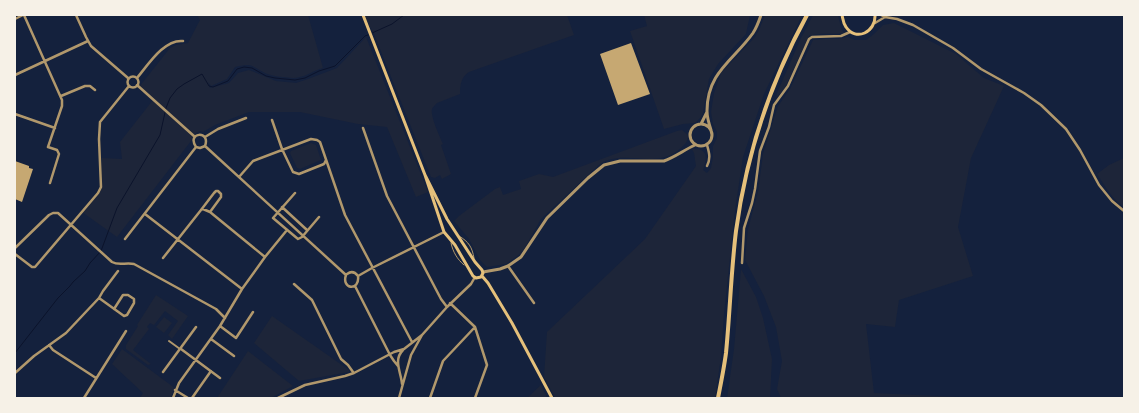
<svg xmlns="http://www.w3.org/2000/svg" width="1139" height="413" viewBox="0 0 1139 413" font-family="Karla,sans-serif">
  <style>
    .green { fill: #1d2539 }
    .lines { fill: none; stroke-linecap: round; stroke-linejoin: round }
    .stream { stroke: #0b132b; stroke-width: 1 }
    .building { fill: #c6a872 }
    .service { stroke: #b1986c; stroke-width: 1 }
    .pedestrian { stroke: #b1986c; stroke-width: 2 }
    .minor { stroke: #b1986c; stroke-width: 2.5 }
    .tertiary { stroke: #b1986c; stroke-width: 3 }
    .secondary { stroke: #e5c07b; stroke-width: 3 }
    .trunk { stroke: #e5c07b; stroke-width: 4 }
  </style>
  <rect width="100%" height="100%" fill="#14213d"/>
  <!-- green -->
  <path class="green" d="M197,15H308L323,68C312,71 304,78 293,78C284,77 273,77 265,73C249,65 254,63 235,67L227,79L211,86L208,82L210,88L229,83L238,73L249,70L276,81L296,83L308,79L337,68L366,37L428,192L416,197L387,127L358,124L300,112H249L215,125L203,132L200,131L196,133L191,141L117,237L82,212L101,187L102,158L122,159L120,142L153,100L139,87L170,48L176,45L188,43L200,20Z
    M363,15H567L574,35L469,72C461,77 460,85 460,94L437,103C435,105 433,107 432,109C430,116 440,137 443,144L441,145L451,174L442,179L440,175L435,178L431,177L374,34Z
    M644,15H750L746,34L718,64L709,79L703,113L701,117L695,123L683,124L664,129L630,31L647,26Z
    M765,15H802L764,94L743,157L735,210L724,314L721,357L715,398H555L544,377L547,332L645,239L696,166L694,153L692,149C709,148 707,158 703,170L707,173L711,168L713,157V146L717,138V132L713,124L711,112L714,93L721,73L755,37L759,30Z
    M813,15H838L841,28L844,33C832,35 821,32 809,36L784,90L776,98L777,93L800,40Z
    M894,23L956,54L984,78L1004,86L971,158L958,227L973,276L899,300L895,327L866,324L874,393L980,398H781L777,389L782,361L776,327L764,296L745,260L748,229L758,192L763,154L778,106L790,89L813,40L825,39H838L848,37L855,40H866L874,34L883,25Z
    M682,130L688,135C688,142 685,144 681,148C656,171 626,148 600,164L541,219L523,251L516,257L506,264L487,267L480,260L469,239L454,221L459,216L495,189L500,187L503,195L521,189L519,181L539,174L553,177L677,131Z
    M311,143L316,145L321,160L300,169L297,168L290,153L291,151Z
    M1124,158V207C1112,199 1105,186 1097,174L1109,165Z
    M741,269L756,297L763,318L772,359L770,398H727L734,349Z
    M156,295L188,316L172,339L168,335L178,321L165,311L154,325L150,323L147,327L149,329L133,350L151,364L148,365L126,349V345L138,326L137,325Z
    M272,316L349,370V372L299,381L254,343Z
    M164,317L172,323L164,333L156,327Z
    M122,349L172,386L174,388L171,398H140L143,393L112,364Z
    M248,351L293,386L271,398H217Z
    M541,385L547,398H527Z"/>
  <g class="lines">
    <!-- stream -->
    <path class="stream" d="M372,33L392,24L404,15
      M15,353L58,298L70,286L73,282L85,271L90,263L101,251L117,208L160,135L166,108L170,98L177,89L184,84L202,74L209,86L213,87L228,81L237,69L244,67L252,68L266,76L275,78L295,80L305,78L319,71L335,66L365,36L368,35"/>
  </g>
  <!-- building -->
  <path class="building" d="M631,43L650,94L618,105L600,54Z
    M15,161L29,166V168L33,169L22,202L15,199Z"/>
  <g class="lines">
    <!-- service -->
    <path class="service" d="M459,236C469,242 472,247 474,258
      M451,243C453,252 457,259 464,265"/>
    <!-- pedestrian -->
    <path class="pedestrian" d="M169,341L180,349"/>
    <!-- minor -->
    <path class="minor" d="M24,15L62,100V106L48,147L57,150L59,154L50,183
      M76,15L86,37L91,46L128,78
      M881,15L885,17L897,19L913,25L953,48L981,69L1024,93L1041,105L1066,129L1080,150L1099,185L1112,201L1124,211
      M15,19L23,15
      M875,23L885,17
      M15,75L88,41
      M127.5 82a5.5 5.5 0 1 1 11 0a5.5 5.5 0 1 1-11 0Z
      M137,78C148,65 164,39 183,41
      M137,85L195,137
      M61,96L85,86H90L95,90
      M15,114L55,128
      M272,120L282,149L293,172L299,174L324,164L326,160
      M363,128L387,196L441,299L447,307
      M205,137L218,129L246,118
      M707,145C709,152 711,158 707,166
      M205,146L346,275
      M196,147C186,132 211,130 205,146
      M196,147L200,148L205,146
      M239,177L253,161L311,139L317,140L320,142L345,215L412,342
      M295,193L273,218L298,239L302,237L319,217
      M282,207L307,230
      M201,210L214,193L216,191H218L221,194V197L210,212
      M145,214L242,289
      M125,239L196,147
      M15,248L49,215L53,213H58L112,262C119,266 126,262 134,264L216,309L225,318
      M15,254L32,267H35L98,193L101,187L99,139L100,122L129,86
      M163,258L201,210L203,209L210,212L265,257
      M742,263L744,228L752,203L755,189L760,151L769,127L774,105L788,86L809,39L812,37L841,36L850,32
      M508,266L534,303
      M347,274C351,271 355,272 358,276
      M346,275C341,289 360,292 358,276
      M358,276L372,268L444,232
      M294,284L312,300L341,359L348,365L353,372
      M355,286L390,355L394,361L398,366
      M99,298L124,316L127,315L134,303V299L128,295H123L114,309
      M450,303L475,327L487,365L475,398
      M220,326L236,338L253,312
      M211,339L234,356
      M49,345L53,350L96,378
      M181,349L220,378
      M163,372L196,327
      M15,373L34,356L66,333L99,298L103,291L118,271
      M402,384C401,372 393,360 403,350
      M175,390L188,398
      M84,398L126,331
      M173,398L179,383L220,326L242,289L265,257L287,230
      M192,398L211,371
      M278,398L305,385L345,376L354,373L394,352L404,349L422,335
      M399,398L411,355L422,335L447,307L471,284L475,277
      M430,398L443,361L475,327"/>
    <!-- tertiary -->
    <path class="tertiary" d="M690 135a11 11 0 1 1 22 0a11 11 0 1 1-22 0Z
      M701,124L707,112
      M711,130C709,124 707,117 707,111C707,72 734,60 753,33C757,27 759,21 761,15
      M483,272L500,269L508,266L521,257L547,218L588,178L604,165L620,161H664C675,157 684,150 695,145"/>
    <!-- secondary -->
    <path class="secondary" d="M363,15L425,175L444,232L455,245L473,276L476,278L481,277L483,273L482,270L475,262L447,219L425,175
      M842,15C843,19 843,23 846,27C856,42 876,32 875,15
      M482,276L488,283L512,323L552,398"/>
    <!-- trunk -->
    <path class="trunk" d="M718,398C721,383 724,368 726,353C730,312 731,272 736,231C746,156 771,81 807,15"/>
  </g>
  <!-- border -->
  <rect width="1139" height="413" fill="none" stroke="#f6f1e7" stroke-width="32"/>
</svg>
